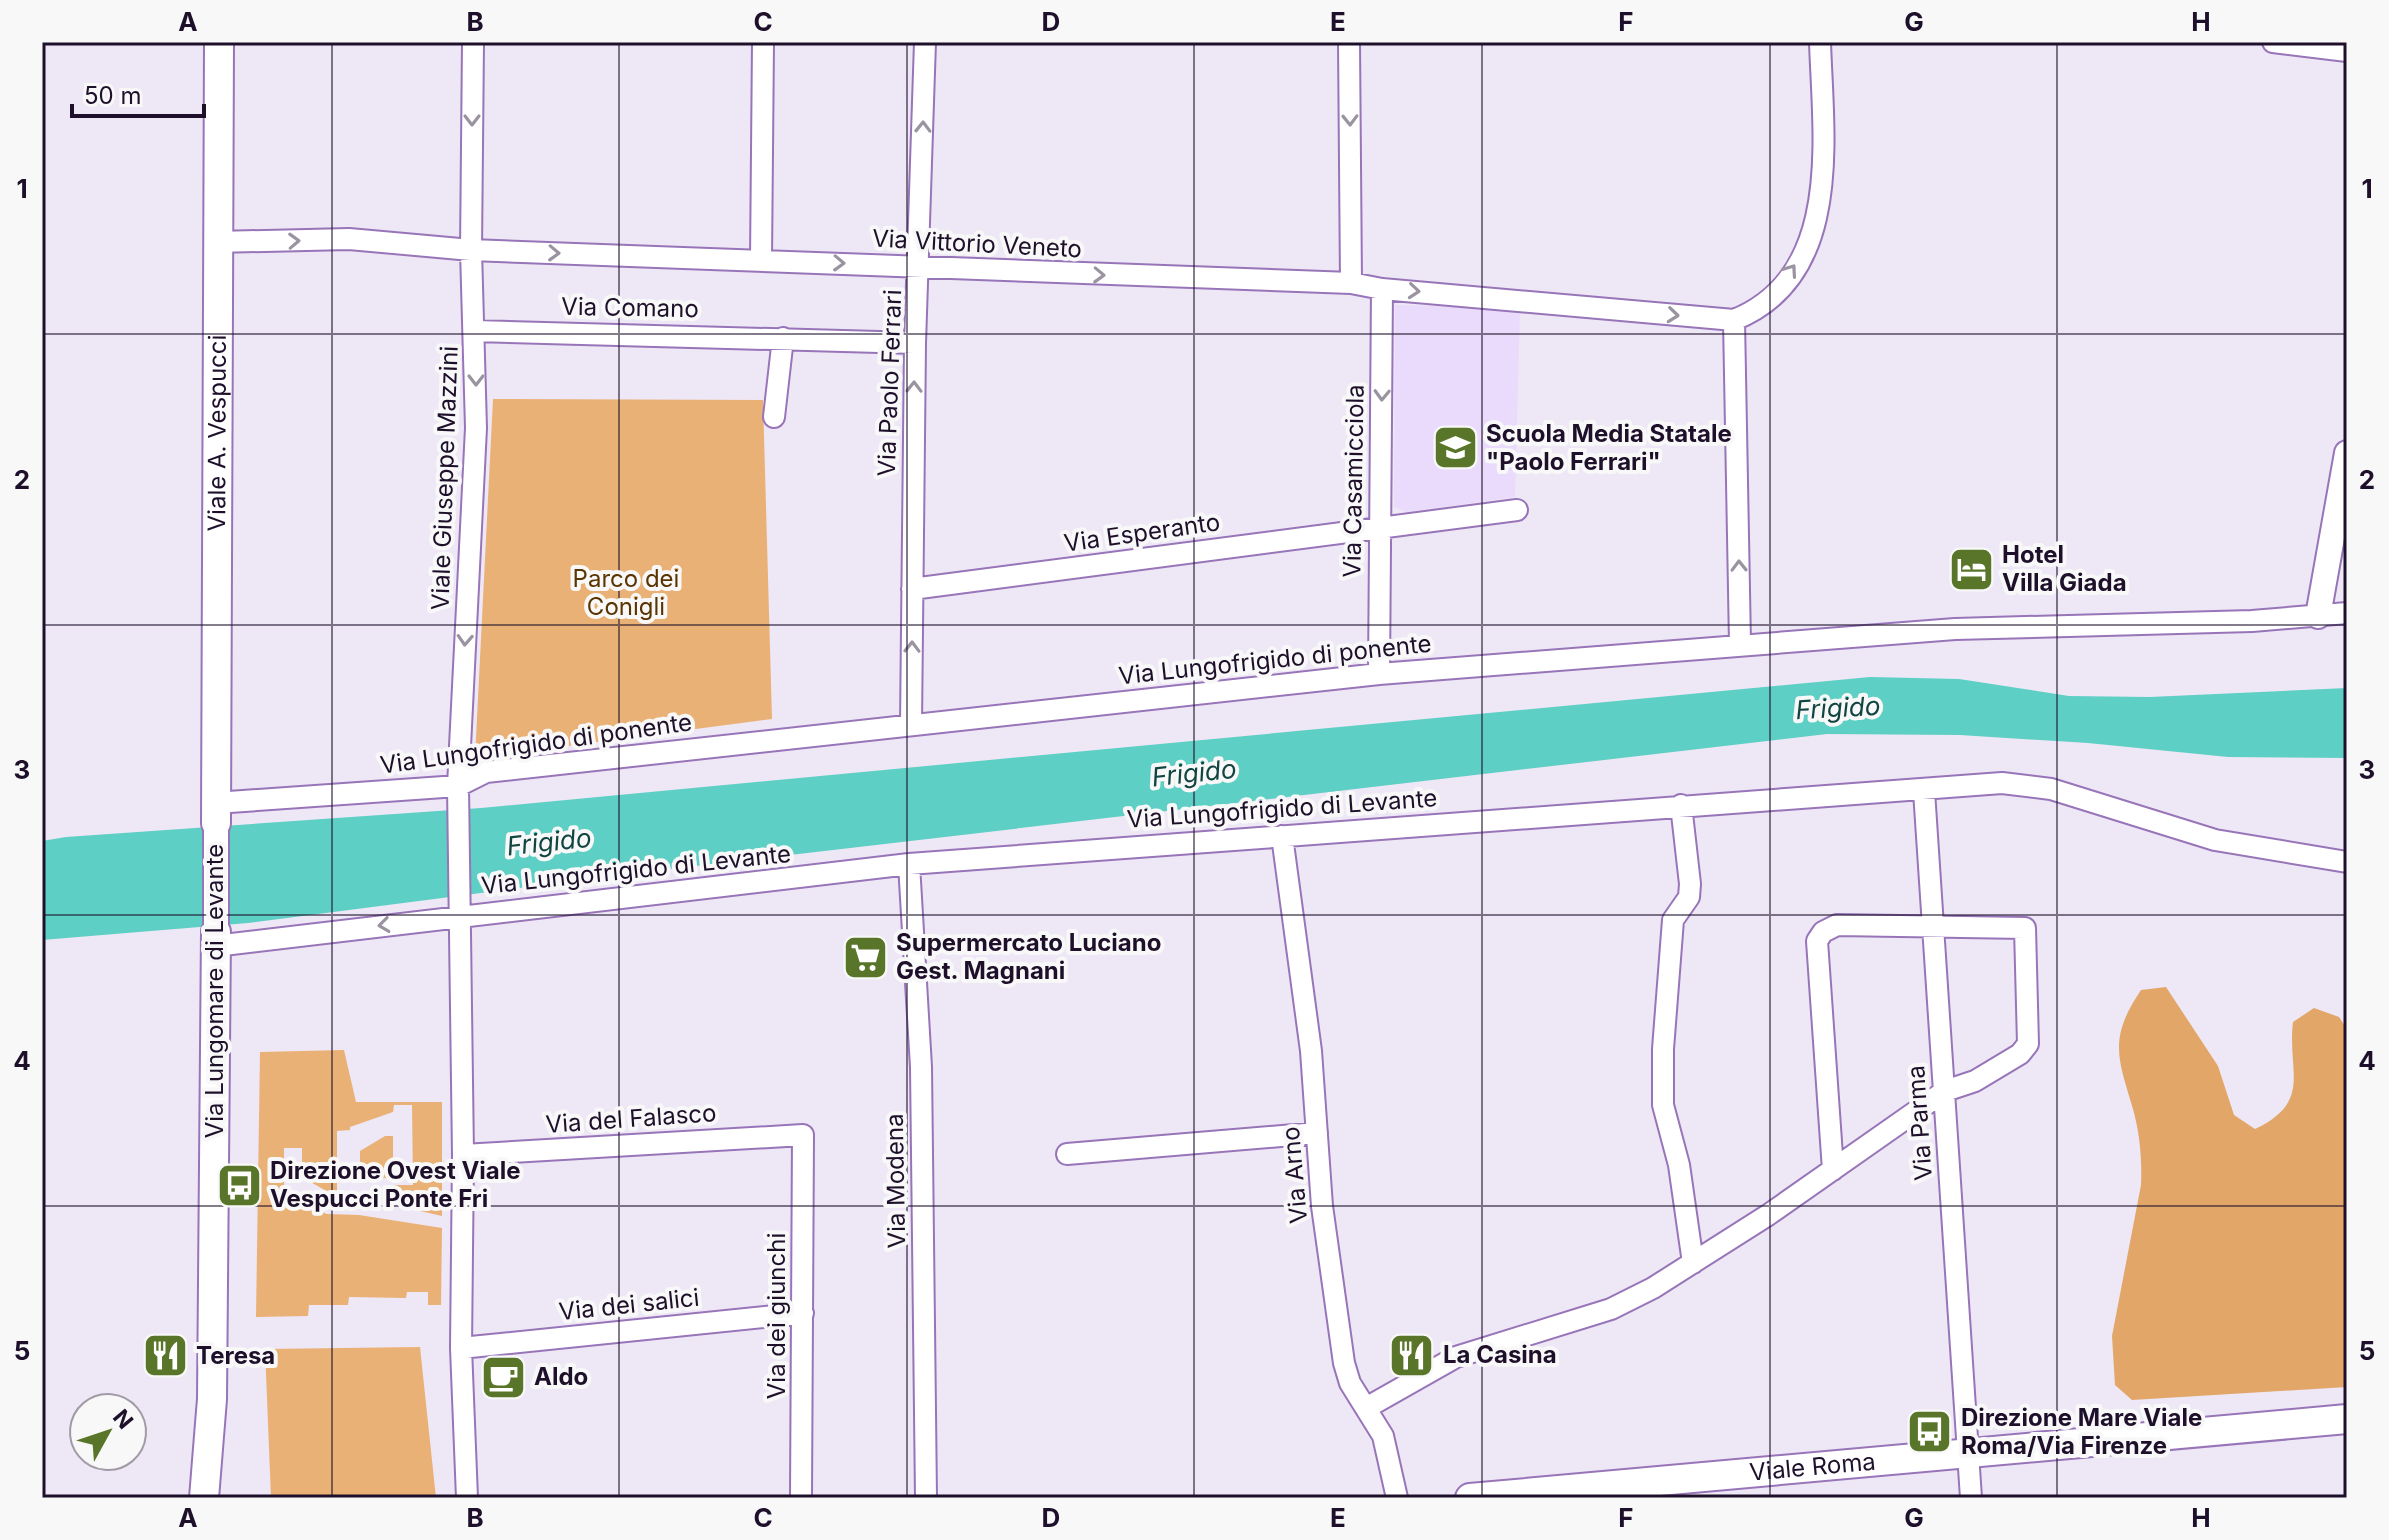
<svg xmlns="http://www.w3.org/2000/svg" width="2389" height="1540" viewBox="0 0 2389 1540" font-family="Inter,sans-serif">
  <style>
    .built { fill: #eadafb }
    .green { fill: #eab176 }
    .forest { fill: #e1a668 }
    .water { fill: #5dcfc4 }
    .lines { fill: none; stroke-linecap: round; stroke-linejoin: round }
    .minor-casing { stroke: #9775b8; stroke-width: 24 }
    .tertiary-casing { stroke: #9775b8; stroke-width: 28 }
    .secondary-casing { stroke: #9775b8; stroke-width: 32 }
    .minor { stroke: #fff; stroke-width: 20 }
    .tertiary { stroke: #fff; stroke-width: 24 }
    .secondary { stroke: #fff; stroke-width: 28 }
    .oneway { stroke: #9a93a0 }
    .grid { fill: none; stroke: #1e102b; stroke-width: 2; stroke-opacity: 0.55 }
    .labels { text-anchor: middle; stroke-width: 8; stroke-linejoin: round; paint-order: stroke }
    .street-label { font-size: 24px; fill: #1e102b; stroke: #f8f8f8 }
    .poi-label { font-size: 24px; font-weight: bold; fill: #1e102b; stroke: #f8f8f8; text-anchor: start }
    .park-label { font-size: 24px; fill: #5b3501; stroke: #f8f8f8 }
    .water-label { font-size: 26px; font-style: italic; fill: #114541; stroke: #f8f8f8 }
    .neatline { fill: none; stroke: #1e102b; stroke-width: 3 }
    .grid-label { font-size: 26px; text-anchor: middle; font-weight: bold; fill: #1e102b }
  </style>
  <rect width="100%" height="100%" fill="#eee7f6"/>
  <!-- built -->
  <path class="built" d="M1395,305L1520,308L1515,497L1407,512L1394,507Z"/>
  <!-- green -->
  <path class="green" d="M493,399L763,400L772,719L475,758Z
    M344,1050L356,1102H442V1216L416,1210L400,1194H394V1185H413L412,1105H394L393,1112L350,1127V1130L337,1131V1192H328L302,1177V1148H284V1198L327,1214L359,1215L442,1228L441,1305H428V1292H407L406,1298L349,1297L348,1305H309L308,1316L256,1317L260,1052Z
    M385,1136H393V1179L360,1175V1151Z
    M420,1347L436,1498H271L265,1349Z"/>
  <!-- forest -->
  <path class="forest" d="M2166,987L2218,1066L2234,1115L2255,1129C2313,1101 2287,1072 2293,1022L2314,1008L2339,1017L2347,1029V1387L2132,1400L2115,1385L2112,1336L2141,1185C2142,1159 2140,1134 2133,1109C2118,1058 2108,1039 2141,990Z"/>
  <!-- water -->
  <path class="water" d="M1870,677L1959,679L2069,696L2150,697L2347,688V758L2228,757L2088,743L1960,735L1827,734L627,874L248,923L42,940V841L66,837L481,808Z"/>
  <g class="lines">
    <defs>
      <path id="minor" d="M1349,42L1351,283
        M2273,42L2347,51
        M216,242L349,239L471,250L1351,283L1382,289L1734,320C1844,276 1823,137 1820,42
        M761,260L763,42
        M1734,320L1740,644
        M475,331L915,343
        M774,417L783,338
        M912,589L1517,510
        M1379,674L1382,289
        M911,725L915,343L925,42
        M1924,791L1971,1498
        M215,803L458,786L486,772L1379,674L1955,629L2252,621L2347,613
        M1681,805L1690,884L1689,897L1673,920L1663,1049V1105L1679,1165L1693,1263
        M1282,836L1311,1051L1322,1206L1344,1363L1350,1383L1383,1436L1397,1498
        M909,864L921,1067L926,1498
        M215,946L909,864L2002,783L2051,789L2215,840L2347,862
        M1067,1154L1317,1133
        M463,1155L803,1135L801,1498
        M461,1348L803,1313
        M1366,1408L1456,1357L1611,1309L1653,1288L1768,1215L1945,1091L1975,1081L2020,1054L2028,1044L2025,928L1837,925L1823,932L1817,941L1833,1170
        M467,1498L461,1348L463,1155L458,786L476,428L471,250L473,42"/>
      <path id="tertiary" d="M2318,616L2347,453
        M216,932V823"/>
      <g id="secondary">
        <path id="s1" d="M216,823L219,42"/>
        <path d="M204,1498L212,1399L216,932"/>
        <path id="s2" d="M1470,1498L2347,1419"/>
      </g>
    </defs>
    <!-- minor casing -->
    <use href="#minor" class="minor-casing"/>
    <!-- tertiary casing -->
    <use href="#tertiary" class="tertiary-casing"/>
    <!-- secondary casing -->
    <use href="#secondary" class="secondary-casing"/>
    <!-- minor -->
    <use href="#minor" class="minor"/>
    <!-- tertiary -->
    <use href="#tertiary" class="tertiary"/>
    <!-- secondary -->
    <use href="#secondary" class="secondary"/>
  </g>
  <!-- one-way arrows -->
  <defs><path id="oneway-chevron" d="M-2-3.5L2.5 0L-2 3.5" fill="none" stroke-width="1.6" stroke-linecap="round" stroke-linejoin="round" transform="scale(2)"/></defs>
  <g class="oneway">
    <use href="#oneway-chevron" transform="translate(472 120) rotate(90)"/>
    <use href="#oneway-chevron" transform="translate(1350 120) rotate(89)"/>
    <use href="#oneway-chevron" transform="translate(923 127) rotate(-89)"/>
    <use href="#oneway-chevron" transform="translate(294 241) rotate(-2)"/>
    <use href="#oneway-chevron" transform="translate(554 253) rotate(2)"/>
    <use href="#oneway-chevron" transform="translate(839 263) rotate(2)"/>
    <use href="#oneway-chevron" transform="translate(1791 270) rotate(-55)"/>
    <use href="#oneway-chevron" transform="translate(1099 275) rotate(2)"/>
    <use href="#oneway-chevron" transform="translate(1414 291) rotate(5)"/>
    <use href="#oneway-chevron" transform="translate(1673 315) rotate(6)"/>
    <use href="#oneway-chevron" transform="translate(476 380) rotate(90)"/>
    <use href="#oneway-chevron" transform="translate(914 387) rotate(-89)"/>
    <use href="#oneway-chevron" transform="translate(1382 395) rotate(92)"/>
    <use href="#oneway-chevron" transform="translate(1739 566) rotate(-91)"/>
    <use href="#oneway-chevron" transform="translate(465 640) rotate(93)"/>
    <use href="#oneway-chevron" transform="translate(912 647) rotate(-89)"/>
    <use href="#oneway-chevron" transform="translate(384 925) rotate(173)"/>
  </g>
  <!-- grid -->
  <path class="grid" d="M332,42V1498M619,42V1498M907,42V1498M1194,42V1498M1482,42V1498M1770,42V1498M2057,42V1498M42,334H2347M42,625H2347M42,915H2347M42,1206H2347"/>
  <!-- icons -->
  <defs>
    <symbol id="school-square" viewBox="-11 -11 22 22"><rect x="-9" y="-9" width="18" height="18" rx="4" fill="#597529" stroke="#f8f8f8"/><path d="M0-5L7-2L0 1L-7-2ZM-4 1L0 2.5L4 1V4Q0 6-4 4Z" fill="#fff"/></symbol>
    <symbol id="hotel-square" viewBox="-11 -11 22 22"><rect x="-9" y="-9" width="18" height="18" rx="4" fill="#597529" stroke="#f8f8f8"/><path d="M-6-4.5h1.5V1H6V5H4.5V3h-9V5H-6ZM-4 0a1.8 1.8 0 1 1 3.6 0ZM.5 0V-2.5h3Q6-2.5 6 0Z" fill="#fff"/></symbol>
    <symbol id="supermarket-square" viewBox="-11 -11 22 22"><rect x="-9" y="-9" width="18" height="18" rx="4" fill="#597529" stroke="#f8f8f8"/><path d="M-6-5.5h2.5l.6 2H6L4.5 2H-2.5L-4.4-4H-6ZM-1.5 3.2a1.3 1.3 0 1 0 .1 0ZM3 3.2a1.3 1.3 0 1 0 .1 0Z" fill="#fff"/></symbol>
    <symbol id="bus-square" viewBox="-11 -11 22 22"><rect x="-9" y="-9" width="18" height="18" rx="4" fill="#597529" stroke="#f8f8f8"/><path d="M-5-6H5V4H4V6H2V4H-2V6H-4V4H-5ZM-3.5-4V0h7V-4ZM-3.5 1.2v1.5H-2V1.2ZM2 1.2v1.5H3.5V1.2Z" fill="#fff"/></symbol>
    <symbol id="restaurant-square" viewBox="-11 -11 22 22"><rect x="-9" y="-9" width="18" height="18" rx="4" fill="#597529" stroke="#f8f8f8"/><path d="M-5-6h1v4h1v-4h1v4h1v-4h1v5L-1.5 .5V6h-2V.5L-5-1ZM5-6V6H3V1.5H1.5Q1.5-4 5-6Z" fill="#fff"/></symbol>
    <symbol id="cafe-square" viewBox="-11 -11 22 22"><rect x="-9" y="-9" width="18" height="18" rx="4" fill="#597529" stroke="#f8f8f8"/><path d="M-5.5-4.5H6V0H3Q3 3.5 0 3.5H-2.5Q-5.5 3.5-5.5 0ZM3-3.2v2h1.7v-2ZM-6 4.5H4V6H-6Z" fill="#fff"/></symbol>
  </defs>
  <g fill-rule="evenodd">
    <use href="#school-square" x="1430" y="422" width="51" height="51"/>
    <use href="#hotel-square" x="1946" y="544" width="51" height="51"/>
    <use href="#supermarket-square" x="840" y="932" width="51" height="51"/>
    <use href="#bus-square" x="214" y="1160" width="51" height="51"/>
    <use href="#restaurant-square" x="1386" y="1330" width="51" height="51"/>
    <use href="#restaurant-square" x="140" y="1330" width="51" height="51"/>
    <use href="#cafe-square" x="478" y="1352" width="51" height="51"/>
    <use href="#bus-square" x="1904" y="1406" width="51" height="51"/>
  </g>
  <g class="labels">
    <!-- street labels -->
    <g class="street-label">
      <text transform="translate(977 244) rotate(3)" y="8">Via Vittorio Veneto</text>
      <text transform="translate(630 308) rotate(1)" y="8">Via Comano</text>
      <text transform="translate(890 383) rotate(-88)" y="8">Via Paolo Ferrari</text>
      <text dy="8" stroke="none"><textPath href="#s1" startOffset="390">Viale A. Vespucci</textPath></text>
      <text transform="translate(445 478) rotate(-88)" y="8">Viale Giuseppe Mazzini</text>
      <text transform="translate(1354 481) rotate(-89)" y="8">Via Casamicciola</text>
      <text transform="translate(1142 533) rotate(-8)" y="8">Via Esperanto</text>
      <text transform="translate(1275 660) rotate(-6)" y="8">Via Lungofrigido di ponente</text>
      <text transform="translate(536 744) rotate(-8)" y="8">Via Lungofrigido di ponente</text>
      <text transform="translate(1282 809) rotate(-4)" y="8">Via Lungofrigido di Levante</text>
      <text transform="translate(636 870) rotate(-6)" y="8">Via Lungofrigido di Levante</text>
      <text transform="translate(215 991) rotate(-90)" y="8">Via Lungomare di Levante</text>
      <text transform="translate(631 1119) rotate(-4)" y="8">Via del Falasco</text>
      <text transform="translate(1920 1123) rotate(-94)" y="8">Via Parma</text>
      <text transform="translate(1295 1175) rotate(-95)" y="8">Via Arno</text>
      <text transform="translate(896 1181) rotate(-91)" y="8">Via Modena</text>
      <text transform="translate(629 1305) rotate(-6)" y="8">Via dei salici</text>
      <text transform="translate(777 1316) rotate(-90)" y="8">Via dei giunchi</text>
      <text dy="8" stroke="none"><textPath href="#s2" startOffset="344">Viale Roma</textPath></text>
    </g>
    <!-- poi labels -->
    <g class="poi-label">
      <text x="1486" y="442">Scuola Media Statale<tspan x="1486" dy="28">"Paolo Ferrari"</tspan></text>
      <text x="2002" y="563">Hotel<tspan x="2002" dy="28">Villa Giada</tspan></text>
      <text x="896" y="951">Supermercato Luciano<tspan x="896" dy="28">Gest. Magnani</tspan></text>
      <text x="270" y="1179">Direzione Ovest Viale<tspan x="270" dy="28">Vespucci Ponte Fri</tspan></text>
      <text x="1443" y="1363">La Casina</text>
      <text x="196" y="1364">Teresa</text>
      <text x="534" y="1385">Aldo</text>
      <text x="1961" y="1426">Direzione Mare Viale<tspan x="1961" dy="28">Roma/Via Firenze</tspan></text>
    </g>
    <!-- park labels -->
    <g class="park-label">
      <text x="626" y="587">Parco dei<tspan x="626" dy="28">Conigli</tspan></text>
    </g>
    <!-- water labels -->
    <g class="water-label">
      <text transform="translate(1838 708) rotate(-3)" y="9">Frigido</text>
      <text transform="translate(1194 773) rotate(-6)" y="9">Frigido</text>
      <text transform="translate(549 842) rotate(-6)" y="9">Frigido</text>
    </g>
  </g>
  <!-- border -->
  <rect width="2389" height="1540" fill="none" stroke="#f8f8f8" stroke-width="88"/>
  <!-- north arrow -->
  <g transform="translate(108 1432) rotate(50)"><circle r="38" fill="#f8f8f8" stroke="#a19ba6" stroke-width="2"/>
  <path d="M0-6L14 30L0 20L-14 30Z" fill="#597529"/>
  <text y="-12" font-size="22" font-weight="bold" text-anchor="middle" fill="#1e102b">N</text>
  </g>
  <!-- scale -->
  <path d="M72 104v12h132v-12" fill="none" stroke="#1e102b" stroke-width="4"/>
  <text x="84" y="104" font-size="24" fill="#1e102b" stroke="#f8f8f8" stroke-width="6" paint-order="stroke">50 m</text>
  <rect x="44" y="44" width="2301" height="1452" class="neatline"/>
  <g class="grid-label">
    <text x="188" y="31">A</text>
    <text x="475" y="31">B</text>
    <text x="763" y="31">C</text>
    <text x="1051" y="31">D</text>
    <text x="1338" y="31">E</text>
    <text x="1626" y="31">F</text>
    <text x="1914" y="31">G</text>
    <text x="2201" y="31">H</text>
    <text x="22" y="198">1</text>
    <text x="2367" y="198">1</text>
    <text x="22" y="489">2</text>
    <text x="2367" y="489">2</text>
    <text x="22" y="779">3</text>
    <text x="2367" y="779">3</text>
    <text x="22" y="1070">4</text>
    <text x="2367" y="1070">4</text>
    <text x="22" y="1360">5</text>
    <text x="2367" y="1360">5</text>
    <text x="188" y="1527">A</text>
    <text x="475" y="1527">B</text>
    <text x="763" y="1527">C</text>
    <text x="1051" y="1527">D</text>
    <text x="1338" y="1527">E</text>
    <text x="1626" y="1527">F</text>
    <text x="1914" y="1527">G</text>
    <text x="2201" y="1527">H</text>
  </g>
</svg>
